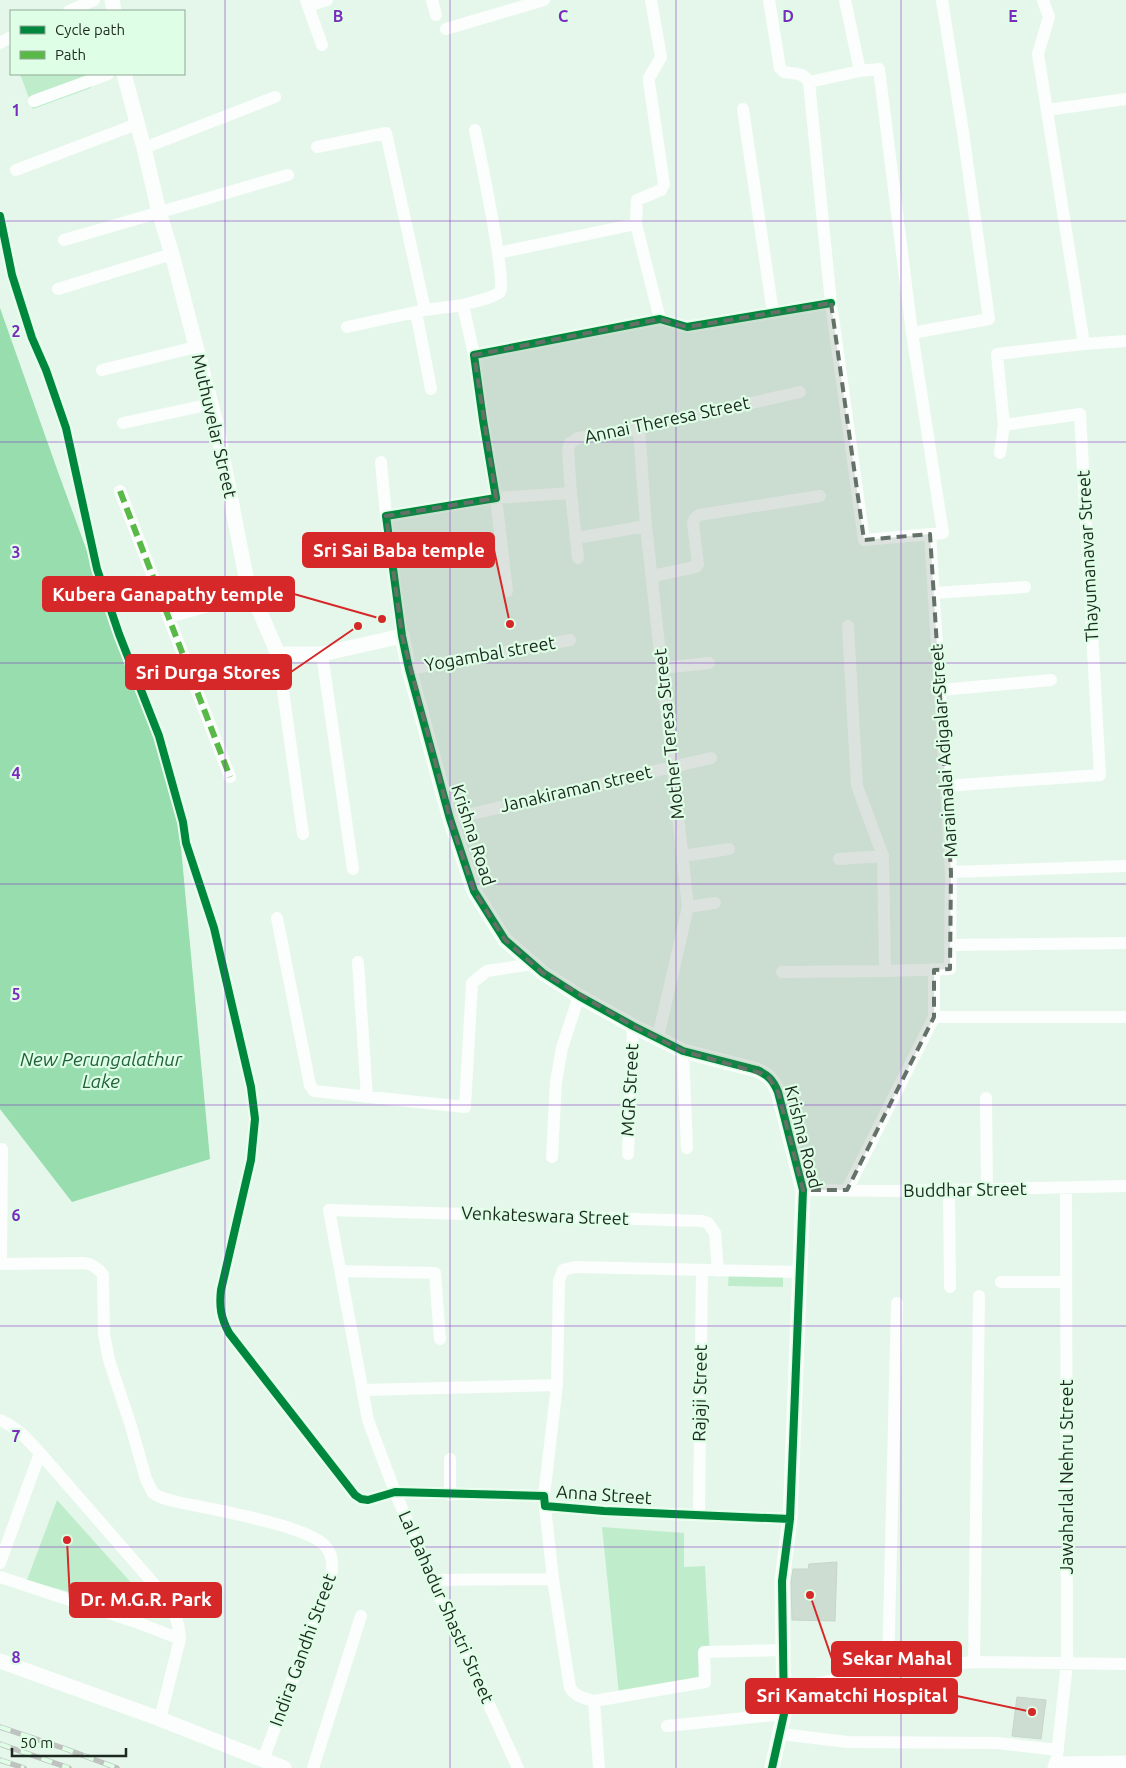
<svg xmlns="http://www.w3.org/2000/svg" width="1126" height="1768" viewBox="0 0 1126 1768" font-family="Ubuntu,sans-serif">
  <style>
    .green { fill: #bfedcc }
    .water { fill: #97ddae }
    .building { fill: #ceddd2; stroke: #c7d5cb }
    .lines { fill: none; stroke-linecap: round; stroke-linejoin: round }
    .minor { stroke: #fbfefc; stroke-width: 12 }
    .tertiary { stroke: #fbfefc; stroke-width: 15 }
    .rail-casing { stroke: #bec3c0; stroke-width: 5.5 }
    .rail { stroke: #defee6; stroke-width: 4; stroke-dasharray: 11; stroke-linecap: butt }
    .quiet { stroke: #58b947; stroke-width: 6; stroke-dasharray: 12 6; stroke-linecap: butt }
    .cycleway-casing { stroke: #defee6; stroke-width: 11 }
    .cycleway { stroke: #00873e; stroke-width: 8 }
    .marked { fill: #637167; fill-opacity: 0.2; stroke: #637167; stroke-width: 4; stroke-dasharray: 10 6; stroke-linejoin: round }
    .grid { fill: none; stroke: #7b2cbf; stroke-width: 1; stroke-opacity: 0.55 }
    .labels { text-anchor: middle; stroke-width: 4.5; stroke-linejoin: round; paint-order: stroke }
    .street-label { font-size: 18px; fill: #1d2920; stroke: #defee6 }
    .water-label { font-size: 19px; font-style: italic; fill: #21623a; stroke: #defee6 }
    .grid-label { font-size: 16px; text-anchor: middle; font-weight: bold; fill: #7b2cbf; stroke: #defee6; stroke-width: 4.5; stroke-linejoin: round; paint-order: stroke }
    .leader { fill: none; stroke: #d62828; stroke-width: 2 }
    .callout-dot { fill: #d62828; stroke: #defee6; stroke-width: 2 }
    .callout { fill: #d62828; stroke: #d62828; stroke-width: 2 }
    .callout-label { font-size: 19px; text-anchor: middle; font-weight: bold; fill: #fff }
  </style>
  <rect width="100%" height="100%" fill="#e5f7ea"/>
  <!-- green -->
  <path class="green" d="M20,74H87L91,88L33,109Z
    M729,1272L783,1274V1287L728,1286Z
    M57,1500L136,1588L128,1609L27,1580Z
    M602,1527L684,1533V1567L705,1566L710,1657L699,1686L619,1694Z"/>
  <!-- water -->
  <path class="water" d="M0,308L58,472L176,794L210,1159L72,1202L0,1109Z"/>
  <!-- building -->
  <path class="building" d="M837,1562L835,1621L792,1620L791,1582L793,1569H808L809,1564Z
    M1017,1697L1046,1700L1041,1739L1012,1736Z"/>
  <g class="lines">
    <!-- minor -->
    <path class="minor" d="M306,0L322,45
      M432,0L436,15
      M651,0L661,57L649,78V82L664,184L661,190L637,200L636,224L660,319
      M769,0L780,68L784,72C795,74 803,72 809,82L831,303L864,540L943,533L912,333L879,69L860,71L809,82
      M845,0L860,71
      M308,6L327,0
      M69,11L94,0
      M446,29L544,0
      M0,43L11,37
      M34,101L108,74
      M743,109L773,313
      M1047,110L1126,99
      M317,147L386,133L425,310
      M144,148L275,97
      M16,170L137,124
      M0,216L12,275L32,338L46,370L66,428L97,569L119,634L159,736L183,822L186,843L214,928L251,1087L255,1119L251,1160L221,1290C219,1307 221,1318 229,1333L355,1495L361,1499L368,1500L395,1492L544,1496L545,1506L604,1511L790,1519
      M64,240L288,175
      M498,253L636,224
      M58,289L172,254
      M463,305C472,302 494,298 500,292C507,283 479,150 475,130
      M416,312L431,389
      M347,327L425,310L463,305L474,355
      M912,333L989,319L963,132L942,0
      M1084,344L1126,341
      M102,370L196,347
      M123,423L211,404
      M639,428L646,526L688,907L658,1037
      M1000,453L1004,425L997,354L1084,344L1038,54L1049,17L1043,0
      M381,462L386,516
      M120,491L230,777
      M577,538L646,526
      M578,558L571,493L568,450L570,443L578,438L639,428L800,392
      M652,576L696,567L698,564L693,523L695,518L699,515L820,496
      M507,591L496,498L571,493
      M934,593L1025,587
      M169,617L252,594
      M848,626L857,786L883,856L885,971L950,969L951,872L930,534
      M402,636L386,516L496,498L483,420L474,355L660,319L687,327L831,303
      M278,654L303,834
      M322,654L353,869
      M662,668L709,663
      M409,669L570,640
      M940,690L1051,680
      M946,786L1100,775L1080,414L1004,425
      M450,819L711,758
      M683,856L729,849
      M839,859L883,856
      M951,872L1126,866
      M688,907L715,903
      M277,918L310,1085L314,1091L465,1107L472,983L487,971L533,964
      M950,945L1126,943
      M358,962L367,1097
      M782,972L885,971
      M934,1017H1126
      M683,1051L687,1148
      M986,1098L987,1189
      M628,1154L633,1026
      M552,1157L556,1082L562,1048L579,996
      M803,1190L901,1191L1126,1186
      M847,1190L934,1017V970
      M949,1190L950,1287
      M0,1264L84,1263C93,1264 98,1268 103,1275L104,1334L109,1360L131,1426L146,1479L153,1493L160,1497L173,1501C203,1508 310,1525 326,1547C333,1555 333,1566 331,1576L263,1760
      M1,1264L2,1149
      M341,1271L435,1273L440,1339
      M1001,1282H1066
      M363,1390L557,1385
      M0,1420C17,1427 28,1440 40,1453L167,1599C175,1613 179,1623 180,1639L160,1719
      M450,1495V1459
      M544,1496L557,1385L559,1281L563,1270L575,1267L800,1272
      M545,1506L553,1579L570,1688C576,1697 584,1698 594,1701L705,1682L704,1652L783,1650
      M699,1515L702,1271
      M0,1563L40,1453
      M0,1577L136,1622L180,1639
      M432,1580L553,1579
      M974,1662L979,1296
      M888,1670L897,1303
      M783,1690L888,1670L974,1662L1126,1664
      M594,1701L599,1768
      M667,1726L784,1714
      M781,1734L847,1742L997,1743L1058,1750
      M1056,1764L1067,1664L1066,1188
      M313,1768L361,1616
      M518,1768L432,1580L395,1492L368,1420L329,1210L702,1221L708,1223L715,1233L718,1271"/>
    <!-- tertiary -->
    <path class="tertiary" d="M112,0L114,11
      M124,74L144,148L159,212L172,254L216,423L247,582L278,654H322L402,636L409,669L450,819L474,891L505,940L543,973L579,996L633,1026L683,1051L757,1070C768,1075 773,1080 778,1092L803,1190L790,1519L782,1581L784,1714L772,1768
      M0,1661L160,1719L284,1768
      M1055,1768L1056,1764L1126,1763"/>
    <defs>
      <path id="rail" d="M0,1727L66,1749L117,1768
        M0,1744L69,1768
        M0,1760L24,1768"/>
    </defs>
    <!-- rail casing -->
    <use href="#rail" class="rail-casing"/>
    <!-- rail -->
    <use href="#rail" class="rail"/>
    <!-- quiet -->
    <path class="quiet" d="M120,491L230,777"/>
    <defs>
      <path id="cycleway" d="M0,216L12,275L32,338L46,370L66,428L97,569L119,634L159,736L183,822L186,843L214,928L251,1087L255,1119L251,1160L221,1290C219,1307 221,1318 229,1333L355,1495L361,1499L368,1500L395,1492L544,1496L545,1506L604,1511L790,1519
        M772,1768L784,1714L782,1581L790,1519L803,1190L778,1092C773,1080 768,1075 757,1070L683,1051L633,1026L579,996L543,973L505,940L474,891L450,819L409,669L402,636L386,516L496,498L483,420L474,355L660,319L687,327L831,303"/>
    </defs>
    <!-- cycleway casing -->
    <use href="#cycleway" class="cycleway-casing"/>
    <!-- cycleway -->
    <use href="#cycleway" class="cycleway"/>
  </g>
  <!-- marked area -->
  <path class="marked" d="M831,303L864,540L930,534L951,872L950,969L934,970V1017L847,1190H803L778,1092L767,1075L683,1051L633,1026L543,973L505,940L474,891L450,819L402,636L386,516L496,498L474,355L660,319L687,327Z"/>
  <!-- grid -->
  <path class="grid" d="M225,0V1768M450,0V1768M676,0V1768M901,0V1768M0,221H1126M0,442H1126M0,663H1126M0,884H1126M0,1105H1126M0,1326H1126M0,1547H1126"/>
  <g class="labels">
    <!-- street labels -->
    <g class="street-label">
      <text transform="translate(667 420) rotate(-12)" y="6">Annai Theresa Street</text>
      <text transform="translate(214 426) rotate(77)" y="6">Muthuvelar Street</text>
      <text transform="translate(1088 556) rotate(-93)" y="6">Thayumanavar Street</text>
      <text transform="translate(490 654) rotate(-10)" y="6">Yogambal street</text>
      <text transform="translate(669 734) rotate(-96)" y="6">Mother Teresa Street</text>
      <text transform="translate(944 751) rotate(-94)" y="6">Maraimalai Adigalar Street</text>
      <text transform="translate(576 789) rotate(-13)" y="6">Janakiraman street</text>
      <text transform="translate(473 835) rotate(72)" y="6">Krishna Road</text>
      <text transform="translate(630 1090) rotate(-87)" y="6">MGR Street</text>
      <text transform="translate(803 1137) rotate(76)" y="6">Krishna Road</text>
      <text transform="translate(965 1190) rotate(-1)" y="6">Buddhar Street</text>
      <text transform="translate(545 1216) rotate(2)" y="6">Venkateswara Street</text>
      <text transform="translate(700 1393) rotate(-89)" y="6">Rajaji Street</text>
      <text transform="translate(1067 1477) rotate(-90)" y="6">Jawaharlal Nehru Street</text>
      <text transform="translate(604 1495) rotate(4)" y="6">Anna Street</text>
      <text transform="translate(446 1607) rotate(66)" y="6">Lal Bahadur Shastri Street</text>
      <text transform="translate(303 1650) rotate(-70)" y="6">Indira Gandhi Street</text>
    </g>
    <!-- water labels -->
    <g class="water-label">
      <text x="101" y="1066">New Perungalathur<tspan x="101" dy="22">Lake</tspan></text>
    </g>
  </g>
  <g class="grid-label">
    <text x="338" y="22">B</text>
    <text x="563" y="22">C</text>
    <text x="788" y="22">D</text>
    <text x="1013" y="22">E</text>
    <text x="16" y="116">1</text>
    <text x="16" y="337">2</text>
    <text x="16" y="558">3</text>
    <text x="16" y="779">4</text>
    <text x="16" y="1000">5</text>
    <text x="16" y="1221">6</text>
    <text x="16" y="1442">7</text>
    <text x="16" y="1663">8</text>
  </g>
  <!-- callouts -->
  <path class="leader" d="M510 624L494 550M382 619L294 594M358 626L291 672M67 1540L70 1600M810 1595L832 1659M1032 1712L957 1696"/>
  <g class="callout-dot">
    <circle cx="510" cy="624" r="5"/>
    <circle cx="382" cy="619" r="5"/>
    <circle cx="358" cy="626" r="5"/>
    <circle cx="67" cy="1540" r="5"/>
    <circle cx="810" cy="1595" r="5"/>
    <circle cx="1032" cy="1712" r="5"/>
  </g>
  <g class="callout">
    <rect x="303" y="533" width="191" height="34" rx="5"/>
    <rect x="43" y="577" width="251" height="34" rx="5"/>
    <rect x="126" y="655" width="165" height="34" rx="5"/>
    <rect x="70" y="1583" width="151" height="34" rx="5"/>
    <rect x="832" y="1642" width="129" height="34" rx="5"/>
    <rect x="746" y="1679" width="211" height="34" rx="5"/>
  </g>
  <g class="callout-label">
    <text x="399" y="557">Sri Sai Baba temple</text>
    <text x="168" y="601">Kubera Ganapathy temple</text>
    <text x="208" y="679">Sri Durga Stores</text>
    <text x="146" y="1606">Dr. M.G.R. Park</text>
    <text x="897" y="1665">Sekar Mahal</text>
    <text x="852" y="1702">Sri Kamatchi Hospital</text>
  </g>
  <!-- legend -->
  <rect x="10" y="10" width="175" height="65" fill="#defee6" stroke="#91a997"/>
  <rect x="20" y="26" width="25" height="8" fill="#00873e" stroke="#91a997"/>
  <text x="55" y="35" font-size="15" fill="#1d2920">Cycle path</text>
  <rect x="20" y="51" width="25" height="8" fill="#58b947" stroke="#91a997"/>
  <text x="55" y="60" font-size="15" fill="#1d2920">Path</text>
  <!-- scale -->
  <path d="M12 1748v8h114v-8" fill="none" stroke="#1d2920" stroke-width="2.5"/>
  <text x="20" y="1748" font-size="15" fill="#1d2920" stroke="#defee6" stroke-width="4" paint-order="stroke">50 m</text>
</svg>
